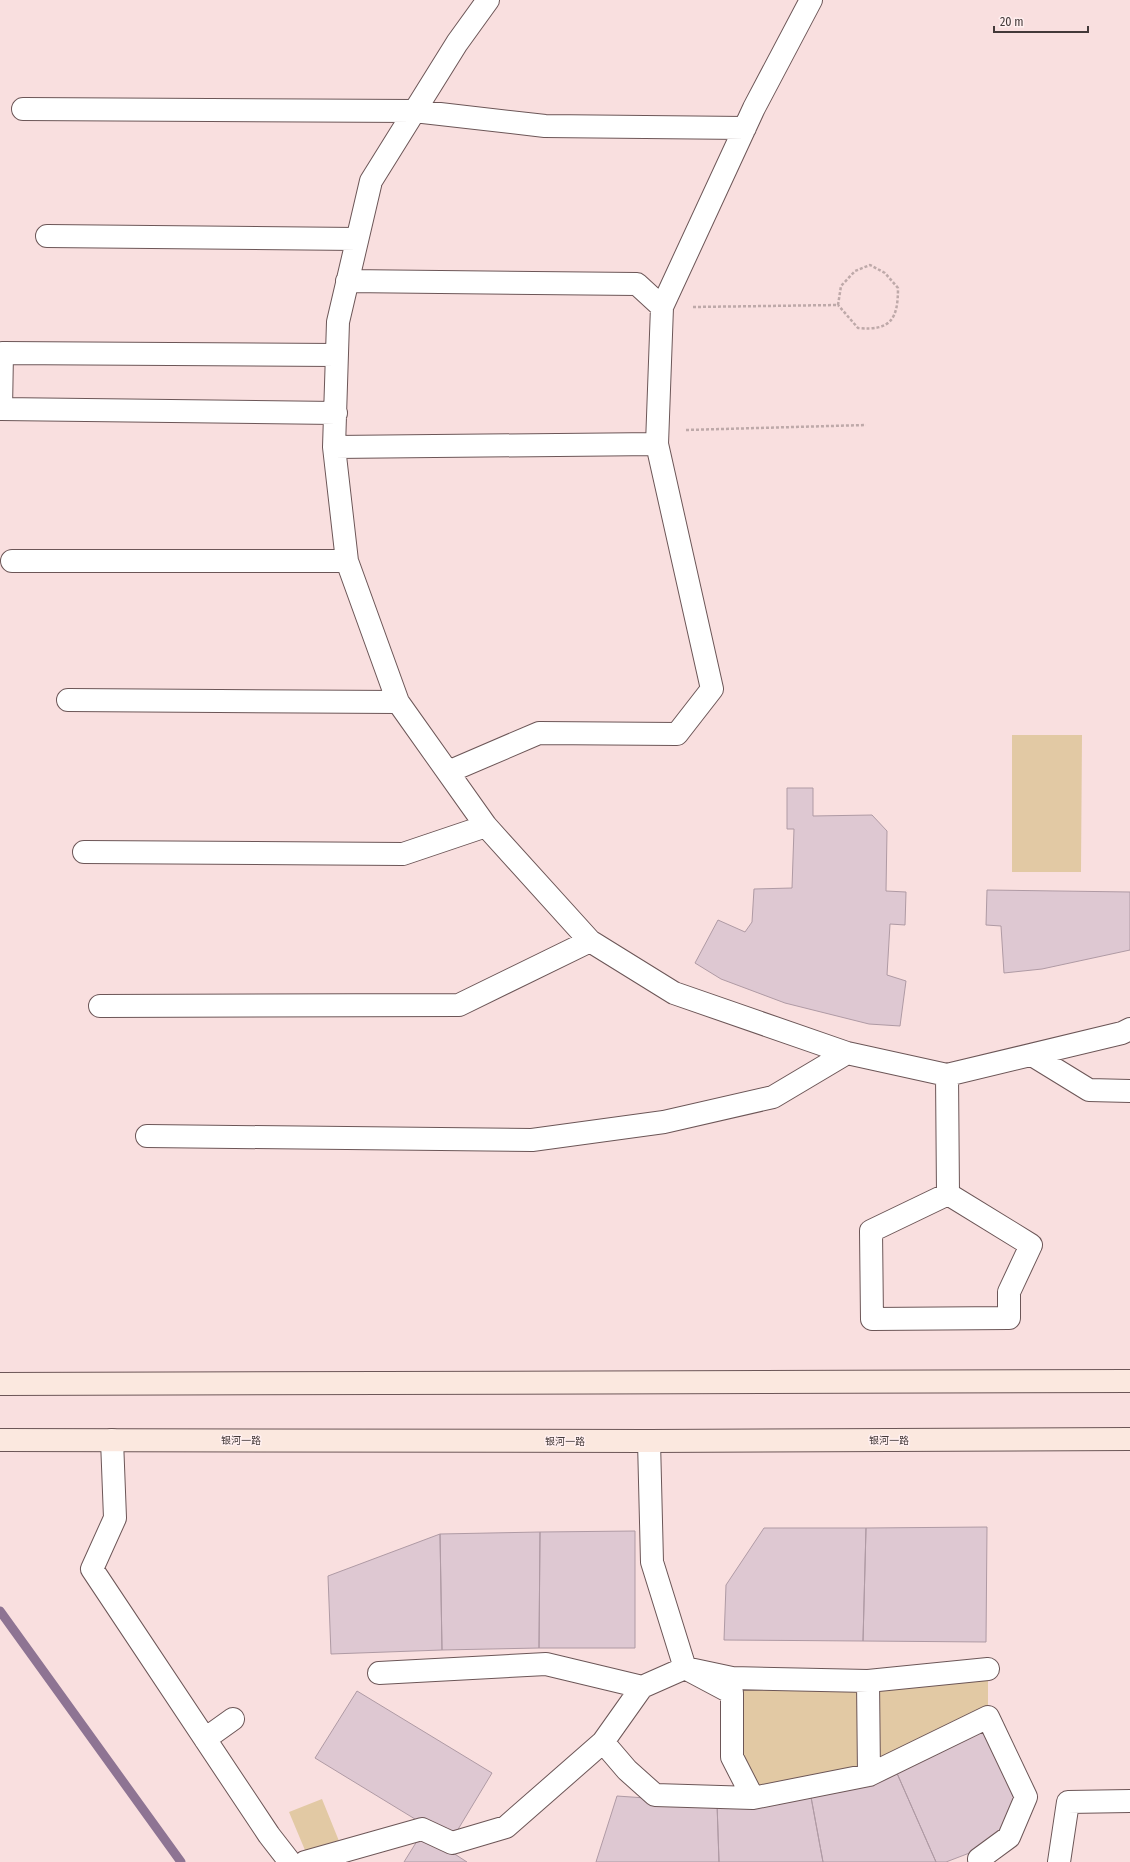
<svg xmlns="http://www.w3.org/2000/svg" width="1130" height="1862" viewBox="0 0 1130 1862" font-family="'Fira Sans Condensed','Noto Sans SC',sans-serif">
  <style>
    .green { fill: #e2c9a4 }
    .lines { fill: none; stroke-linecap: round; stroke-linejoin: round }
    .stream { stroke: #8e7493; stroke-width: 9 }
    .building { fill: #dec8d2; stroke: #af9aa4 }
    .minor-casing { stroke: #6c5657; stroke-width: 24 }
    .secondary-casing { stroke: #6c5657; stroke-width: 24 }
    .path { stroke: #bea9a9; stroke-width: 2.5; stroke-dasharray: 3 2; stroke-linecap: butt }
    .minor { stroke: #fff; stroke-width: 22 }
    .secondary { stroke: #fbe8df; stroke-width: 22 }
    .labels { text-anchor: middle; stroke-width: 3; stroke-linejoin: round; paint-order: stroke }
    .street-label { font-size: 10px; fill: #433939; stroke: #ffefef }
  </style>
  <rect width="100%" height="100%" fill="#f9dfdf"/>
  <!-- green -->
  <path class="green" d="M1012,735H1082L1081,872H1012Z
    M988,1669V1717L869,1775L753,1798L732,1757V1678Z
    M322,1799L339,1841L307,1855L289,1812Z"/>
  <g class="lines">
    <!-- stream -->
    <path class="stream" d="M0,1611L181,1862"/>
  </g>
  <!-- building -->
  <path class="building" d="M787,788H813V816L872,815L887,831L886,891L906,892L905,925L890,924L887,975L906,981L900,1026L869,1024L785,1003L721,979L695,963L718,920L745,932L752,922L754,889L792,888L794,829H787Z
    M987,890L1130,892V950L1042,969L1004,973L1001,926L986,925Z
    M987,1527L986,1642L863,1641L866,1528Z
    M764,1528H866L863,1641L724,1640L726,1585Z
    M635,1531V1648H539L540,1532Z
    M540,1532L539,1648L442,1650L440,1534Z
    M440,1534L442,1650L331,1654L328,1576Z
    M357,1691L492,1773L451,1841L315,1758Z
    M981,1725L1018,1807L993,1844L946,1862H936L896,1771Z
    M896,1771L936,1862H823L811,1797Z
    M617,1796L717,1803L719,1862H596Z
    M811,1797L823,1862H719L717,1803Z
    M422,1833L467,1862H404Z"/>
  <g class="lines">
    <defs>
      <path id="minor" d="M488,0L457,43L371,181L338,322L334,447L347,561L398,702L486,826L590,941L674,993L847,1053L947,1075L1122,1033L1130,1029
        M23,109L414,111L545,126L745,128
        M47,236L357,239
        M347,281L637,284L662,307
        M336,413L1,409L2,353L337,355
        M334,447L657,444
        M12,561H347
        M68,700L398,702
        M448,772L539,733L677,734L712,689L657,444L662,307L754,108L811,0
        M84,852L403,854L486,826
        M100,1006L459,1005L590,941
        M1032,1055L1089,1090L1130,1091
        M947,1075L948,1194L871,1231L872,1319L1009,1318V1292L1031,1245L948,1194
        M147,1136L532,1140L664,1122L773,1097L847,1053
        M112,1440L115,1518L92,1569L269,1835L290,1862
        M649,1441L652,1562L685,1668L732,1678L868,1681L988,1669
        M379,1673L546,1664L642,1687
        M868,1681L869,1775
        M205,1739L233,1719
        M603,1742L627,1770L655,1795L753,1798
        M305,1862L422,1829L452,1843L506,1827L603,1742L642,1687L685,1668L732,1693V1757L753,1798L869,1775L988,1717L1026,1797L1009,1837L979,1859
        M1059,1862L1068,1802L1130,1801"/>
      <path id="secondary" d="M0,1384L1130,1381
        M0,1440L649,1441L1130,1439"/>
    </defs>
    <!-- minor casing -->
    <use href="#minor" class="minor-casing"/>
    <!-- secondary casing -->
    <use href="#secondary" class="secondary-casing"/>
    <!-- path -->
    <path class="path" d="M693,307L838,305L841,286L855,271L870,265L885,273L898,288C898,319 891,331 858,328L838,305
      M686,430L866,425"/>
    <!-- minor -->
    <use href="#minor" class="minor"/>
    <!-- secondary -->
    <use href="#secondary" class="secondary"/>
  </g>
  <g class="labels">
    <!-- street labels -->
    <g class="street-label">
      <text x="241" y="1444">银河一路</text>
      <text x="889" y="1444">银河一路</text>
      <text x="565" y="1445">银河一路</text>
    </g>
  </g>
  <!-- scale -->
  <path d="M994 26v6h94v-6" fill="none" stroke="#433939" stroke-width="2"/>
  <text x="1000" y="26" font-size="12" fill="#433939" stroke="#ffefef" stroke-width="3" paint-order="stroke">20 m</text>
</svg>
